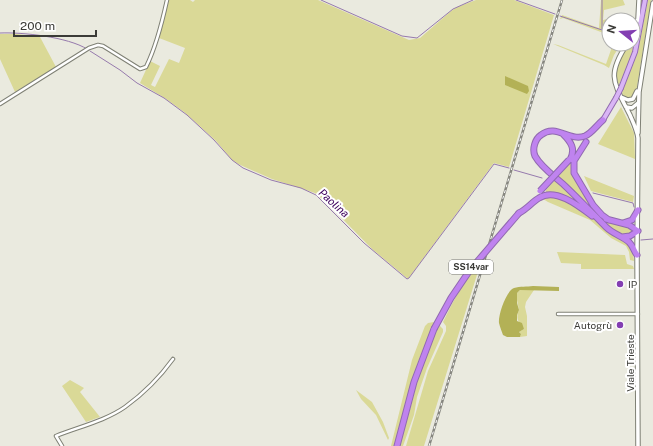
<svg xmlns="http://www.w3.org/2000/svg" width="653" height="446" viewBox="0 0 653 446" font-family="'Public Sans',sans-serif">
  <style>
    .green { fill: #dad997 }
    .forest { fill: #b3b156 }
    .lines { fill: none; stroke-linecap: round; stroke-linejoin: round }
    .stream { stroke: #967aad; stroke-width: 1 }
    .street-casing { stroke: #7f8075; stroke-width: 4.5 }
    .secondary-casing { stroke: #7f8075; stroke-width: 5.5 }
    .primary-casing { stroke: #916aaf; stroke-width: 6 }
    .highway-casing { stroke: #916aaf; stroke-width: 7 }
    .street { stroke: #fff; stroke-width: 2.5 }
    .secondary { stroke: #fff; stroke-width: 3.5 }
    .primary { stroke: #d9b5f5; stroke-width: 4 }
    .highway { stroke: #bf83ef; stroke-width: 5 }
    .rail-casing { stroke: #86867f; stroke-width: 2.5 }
    .rail { stroke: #fff; stroke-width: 1; stroke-dasharray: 3; stroke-linecap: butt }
    .primary-bridge-casing { stroke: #916aaf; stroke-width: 6; stroke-linecap: butt }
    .highway-bridge-casing { stroke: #916aaf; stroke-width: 7; stroke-linecap: butt }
    .primary-bridge { stroke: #d9b5f5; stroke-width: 4 }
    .highway-bridge { stroke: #bf83ef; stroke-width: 5 }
    .poi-dot { fill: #833eb2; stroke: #fff; stroke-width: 1.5 }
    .labels { text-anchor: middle; stroke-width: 4; stroke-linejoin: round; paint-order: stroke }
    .shield { fill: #fff; stroke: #767673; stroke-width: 1 }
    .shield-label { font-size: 9px; font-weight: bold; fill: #3b3b37 }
    .poi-label { font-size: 10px; fill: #3b3b37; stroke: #fff; text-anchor: start }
    .street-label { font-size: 10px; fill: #3b3b37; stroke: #fff }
    .water-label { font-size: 11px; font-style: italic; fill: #3d005d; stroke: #fff }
  </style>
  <rect width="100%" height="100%" fill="#eaeadf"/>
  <!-- green -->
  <path class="green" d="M169,0H190L193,2L195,0H318L409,40L420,38L451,11L457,7L476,0H514L554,15L509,167L494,163L408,279L372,249L328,204L315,193L272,179L238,164L232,160L216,141L184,112L166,99L140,83L150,61L160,66L151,85L155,87L169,59L179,63L185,48L159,38Z
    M601,0H623L625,5L604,10L603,20L628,15L632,20H609V35L563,18L560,19L562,15L599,28Z
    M641,0H643C639,30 632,59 619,85C612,71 621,56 629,44H633V37L639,22Z
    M648,0H651L637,87L633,97C628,99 623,98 622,92L637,54Z
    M0,34H17L40,37L56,67L15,92L0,59Z
    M553,44L558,45L606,64L613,44H621L614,55L609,68L604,65Z
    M621,107L634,133L635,159L598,144Z
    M572,161V172L593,208L558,177Z
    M584,176L634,196L633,202L591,191Z
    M556,179L590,212L563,196L546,193V190Z
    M554,196L566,201L594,218L627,242L633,251L634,261L630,260L629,252L626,246L611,238L590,220L548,202L543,199Z
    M604,221C614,225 626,224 634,232C622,240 612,229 604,221Z
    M557,252L625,255L627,264L633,266L634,269H581V264L561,263Z
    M480,265L424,446H406L428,371L446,331V326L443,322C453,302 463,280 480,265Z
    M520,290H534L526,302L525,307L527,316V336L520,337L521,334L519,332L524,329C519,323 515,318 519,310L516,295L517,293Z
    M434,322L418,362L405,404L395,446H391L412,360L425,326L428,323Z
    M439,325L443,329V332L427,368L417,397L414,415L403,446H399L411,406L422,362L436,330Z
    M70,380L84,388L80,392L100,417L86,422L62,386Z
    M356,390L372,402L383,422L389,438L388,440L376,415L361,399Z"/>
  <!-- forest -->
  <path class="forest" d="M505,76L528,86L529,91L527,94L505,85Z
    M533,286L559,287V291L520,290L517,293V303L519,310L517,315V321L522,323L524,329L519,332L521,334L520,337H507L503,335C502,332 500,327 499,323C498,315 506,291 514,288C520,286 527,287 533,286Z"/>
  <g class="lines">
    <!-- stream -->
    <path class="stream" d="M321,0L402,36L417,38L453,9L473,0
      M516,0L555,14
      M602,0V30L609,33
      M560,16L602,30
      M0,33C22,32 68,37 87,49
      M90,51L120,70L137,83L164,98L187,115L214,140L232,160L243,168L271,180L301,188L316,195L364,243L407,279L409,278L494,164L509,168
      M514,170L542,178
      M593,193L633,203L634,207
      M641,240L653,239"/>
    <defs>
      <path id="street" d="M0,104L89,48L98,45L103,46L140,69L146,67C156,47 162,23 167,0
        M558,314H638
        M62,446L56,436C78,427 105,421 125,407C143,394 160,377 173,359"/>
      <path id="secondary" d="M633,32L638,19L639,0
        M627,44C606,76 614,83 630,115C633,122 637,130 638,138L637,255L638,446
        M621,97L628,100L633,99L637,91
        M626,107L632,108L638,103
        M638,133L639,92L653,3"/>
      <path id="primary" d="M621,88L635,52L645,0
        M603,120L616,98"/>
      <path id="highway" d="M603,120C597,125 592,133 585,136C569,142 556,123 541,135C535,139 532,149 535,156C541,167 554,176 563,184C578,198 592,213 606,227C613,234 622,236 629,242C633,246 634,251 637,255
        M563,134C571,142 576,149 570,160
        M586,142L574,161V173L593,205L602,215L609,220
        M519,213C527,209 532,202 539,198C555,187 579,206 592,216
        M606,219L629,225L638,231L630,236L622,237
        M623,223L632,220L638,210
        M397,446L414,382L434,329"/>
    </defs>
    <!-- street casing -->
    <use href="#street" class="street-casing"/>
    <!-- secondary casing -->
    <use href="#secondary" class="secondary-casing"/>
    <!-- primary casing -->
    <use href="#primary" class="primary-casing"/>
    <!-- highway casing -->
    <use href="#highway" class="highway-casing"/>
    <!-- street -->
    <use href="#street" class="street"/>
    <!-- secondary -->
    <use href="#secondary" class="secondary"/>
    <!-- primary -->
    <use href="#primary" class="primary"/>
    <!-- highway -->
    <use href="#highway" class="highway"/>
    <defs>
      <path id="rail" d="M429,446L562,0"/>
    </defs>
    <!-- rail casing -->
    <use href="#rail" class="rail-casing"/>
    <!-- rail -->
    <use href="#rail" class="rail"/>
    <defs>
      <path id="primary-bridge" d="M616,98L621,88"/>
      <path id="highway-bridge" d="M540,191L569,160
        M434,329L451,298L470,270L519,213"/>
    </defs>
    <!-- primary-bridge casing -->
    <use href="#primary-bridge" class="primary-bridge-casing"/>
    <!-- highway-bridge casing -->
    <use href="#highway-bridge" class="highway-bridge-casing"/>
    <!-- primary-bridge -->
    <use href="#primary-bridge" class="primary-bridge"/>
    <!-- highway-bridge -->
    <use href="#highway-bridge" class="highway-bridge"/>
  </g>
  <!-- markers -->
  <g class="poi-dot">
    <circle cx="620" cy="284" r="4"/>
    <circle cx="620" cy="325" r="4"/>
  </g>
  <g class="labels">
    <!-- shield labels -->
    <rect class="shield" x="449" y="260" width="44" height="14" rx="3"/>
    <g class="shield-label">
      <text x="471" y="270">SS14var</text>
    </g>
    <!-- poi labels -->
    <g class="poi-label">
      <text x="628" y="288">IP</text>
      <text x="612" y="329" text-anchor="end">Autogrù</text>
    </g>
    <!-- street labels -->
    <g class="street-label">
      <text transform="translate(630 363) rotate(-90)" y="4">Viale Trieste</text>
    </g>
    <!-- water labels -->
    <g class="water-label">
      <text transform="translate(334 203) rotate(42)" y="4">Paolina</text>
    </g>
  </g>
  <!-- north arrow -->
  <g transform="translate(621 32) rotate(287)"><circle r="19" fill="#ffffff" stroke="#b1b1af"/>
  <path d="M0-3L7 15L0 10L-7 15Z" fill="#833eb2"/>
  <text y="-6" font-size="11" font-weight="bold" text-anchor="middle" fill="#3b3b37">N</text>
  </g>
  <!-- scale -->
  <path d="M14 30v6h82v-6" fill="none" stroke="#3b3b37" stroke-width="2"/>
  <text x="20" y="30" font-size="12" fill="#3b3b37" stroke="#ffffff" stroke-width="3" paint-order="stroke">200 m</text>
</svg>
